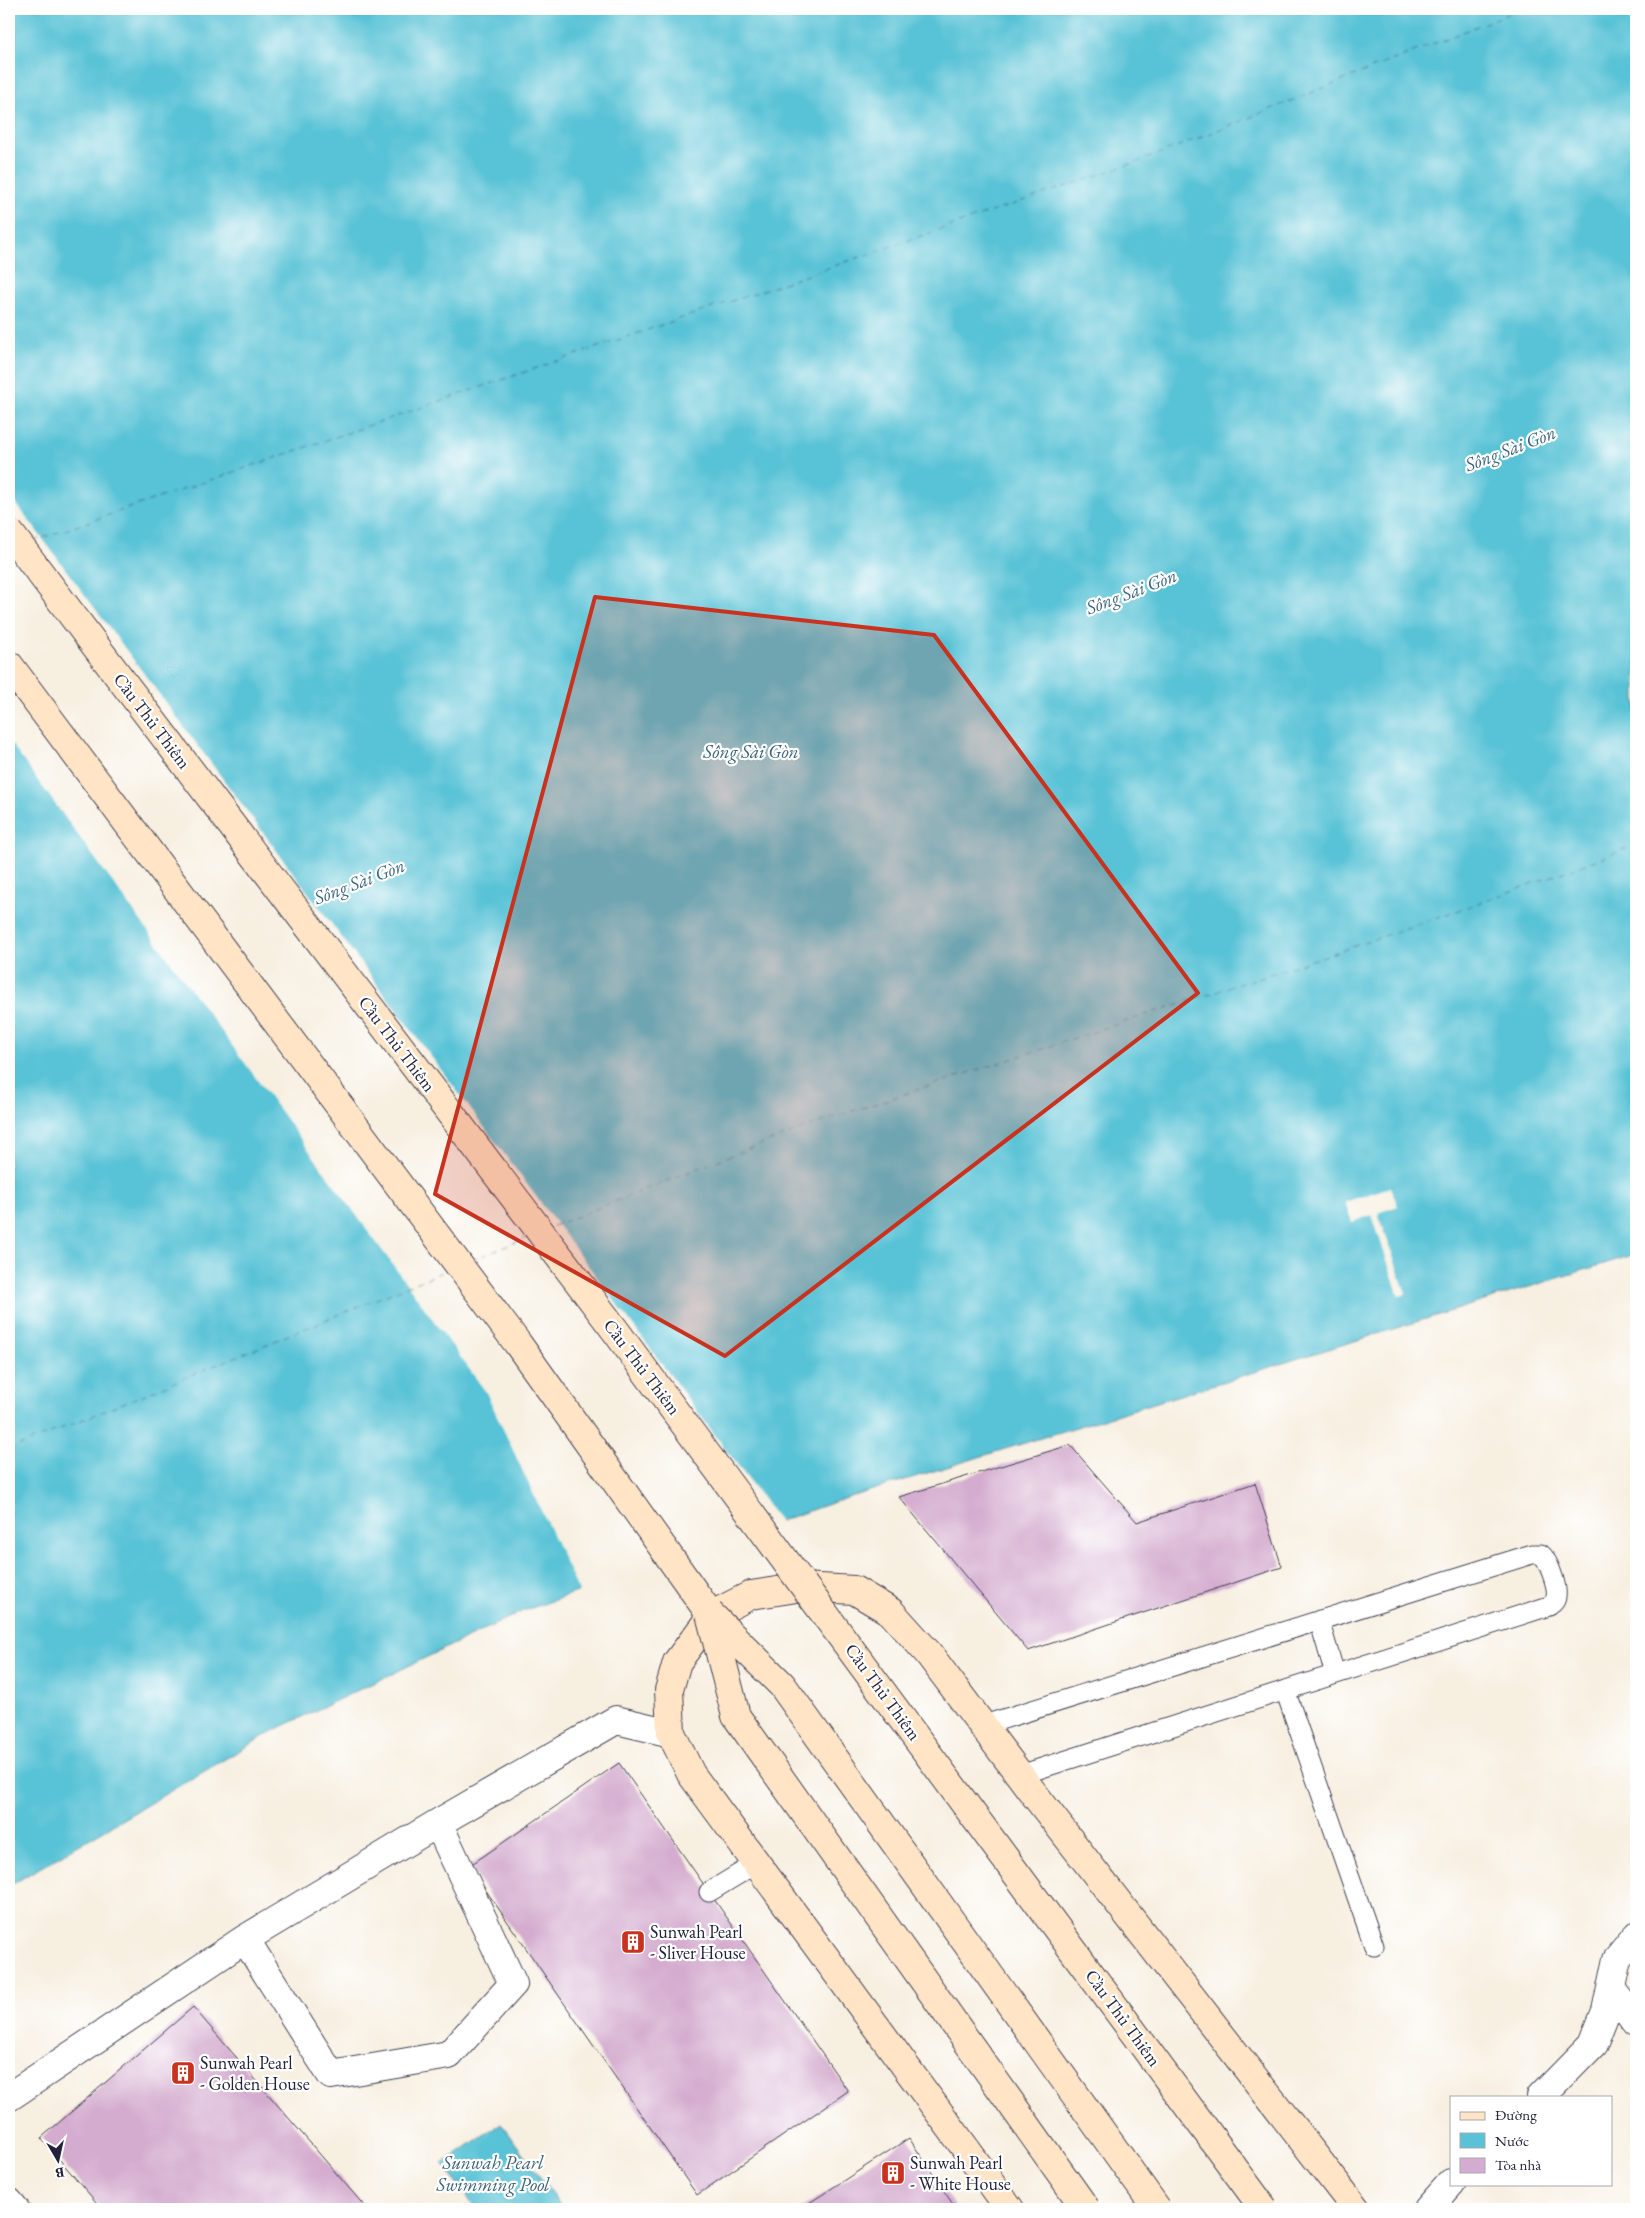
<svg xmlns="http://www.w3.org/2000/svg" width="1645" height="2218" viewBox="0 0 1645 2218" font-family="'EB Garamond',serif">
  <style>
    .water { fill: #59c2d6; stroke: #3e7288 }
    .pier { fill: #f7efe0 }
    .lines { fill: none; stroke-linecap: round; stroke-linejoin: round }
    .ferry { stroke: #386279; stroke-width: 1; stroke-dasharray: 6 5; stroke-linecap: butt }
    .building { fill: #d4accf }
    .lane-casing { stroke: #424154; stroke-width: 21 }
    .street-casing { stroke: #424154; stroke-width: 30 }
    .secondary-casing { stroke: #424154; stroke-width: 30 }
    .lane { stroke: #fff; stroke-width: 19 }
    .street { stroke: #fff; stroke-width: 28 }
    .secondary { stroke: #ffe4c6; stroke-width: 28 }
    .secondary-bridge-casing { stroke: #424154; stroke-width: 30; stroke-linecap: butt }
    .secondary-bridge { stroke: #ffe4c6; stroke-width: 28 }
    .marked { fill: #c8321e; fill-opacity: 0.2; stroke: #c8321e; stroke-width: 4; stroke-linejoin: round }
    .labels { text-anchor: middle; stroke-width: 4.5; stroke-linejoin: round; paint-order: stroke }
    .street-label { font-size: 18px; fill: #22223b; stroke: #fff }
    .poi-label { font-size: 18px; fill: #22223b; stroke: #fff; text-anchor: start }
    .water-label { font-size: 19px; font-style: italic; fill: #386279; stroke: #fff }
  </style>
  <rect width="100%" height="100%" fill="#fff"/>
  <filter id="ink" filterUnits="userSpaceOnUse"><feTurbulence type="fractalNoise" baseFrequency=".02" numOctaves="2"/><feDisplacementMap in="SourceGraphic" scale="10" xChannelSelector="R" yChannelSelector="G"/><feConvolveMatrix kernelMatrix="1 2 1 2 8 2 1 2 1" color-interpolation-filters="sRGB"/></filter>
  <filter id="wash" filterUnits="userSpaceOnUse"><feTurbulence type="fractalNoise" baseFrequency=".0096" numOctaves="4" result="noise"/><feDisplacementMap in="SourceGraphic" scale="20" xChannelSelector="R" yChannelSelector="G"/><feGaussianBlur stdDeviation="1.12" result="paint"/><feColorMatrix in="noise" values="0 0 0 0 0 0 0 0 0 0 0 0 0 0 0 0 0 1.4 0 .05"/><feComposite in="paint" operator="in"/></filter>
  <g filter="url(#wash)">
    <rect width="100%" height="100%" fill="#f7efe0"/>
    <!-- water -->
    <path class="water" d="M9,9H1636V1254L837,1501L523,1611L271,1732L9,1886Z
      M501,2123L563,2209H476L443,2163Z"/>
    <!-- pier -->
    <path class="pier" d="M9,494L781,1523L580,1594L486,1392L9,741Z
      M1390,1187L1398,1206L1378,1213L1406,1294L1399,1296L1372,1215L1352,1222L1345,1202Z"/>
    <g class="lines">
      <!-- ferry -->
      <path class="ferry" d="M33,541L1154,156L1520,9
        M553,1226L729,1156L844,1114L1340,951L1488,900L1636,845
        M472,1260L529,1237
        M9,1450L445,1271"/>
    </g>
    <g id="blocks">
      <!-- building -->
      <path class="building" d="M1070,1445L1137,1522L1255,1483L1282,1567L1028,1651L899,1497Z
        M619,1763L848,2091L697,2195L469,1866Z
        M193,2007L367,2209H102L41,2138Z
        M909,2138L956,2209H800Z"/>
    </g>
  </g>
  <g filter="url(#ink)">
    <use href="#blocks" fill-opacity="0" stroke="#424154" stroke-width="1"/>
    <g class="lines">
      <defs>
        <path id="lane" d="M1319,1620L1335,1674
          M1285,1690L1374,1946
          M984,1725L1532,1554H1541C1548,1559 1558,1587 1556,1596C1556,1601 1553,1603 1549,1606L1020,1775
          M709,1892L757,1863"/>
        <path id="street" d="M245,1939L331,2075L449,2055L513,1984L438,1823
          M1611,1989L1636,2022
          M9,2097L245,1939L438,1823L616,1720L671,1733
          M1541,2097L1593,2044L1606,2011L1617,1959L1636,1936
          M9,2202L15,2209
          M1428,2209L1451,2183"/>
        <path id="secondary" d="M9,665L518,1344L710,1614
          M1010,2209L691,1774L671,1733L669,1690L677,1662L712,1615L751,1595L803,1587L854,1590L891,1612L928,1653L1031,1790L1356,2209"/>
      </defs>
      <!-- lane casing -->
      <use href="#lane" class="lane-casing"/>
      <!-- street casing -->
      <use href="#street" class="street-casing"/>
      <!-- secondary casing -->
      <use href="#secondary" class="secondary-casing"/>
      <!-- lane -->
      <use href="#lane" class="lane"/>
      <!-- street -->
      <use href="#street" class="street"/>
      <!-- secondary -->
      <use href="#secondary" class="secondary"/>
      <defs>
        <path id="secondary-bridge" d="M9,532L615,1330L1264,2209
          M710,1614L782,1685L1157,2209
          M710,1614L736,1716L1086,2209"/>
      </defs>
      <!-- secondary-bridge casing -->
      <use href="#secondary-bridge" class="secondary-bridge-casing"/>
      <!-- secondary-bridge -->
      <use href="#secondary-bridge" class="secondary-bridge"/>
    </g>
  </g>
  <!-- marked area -->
  <path class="marked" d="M595,597L934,635L1198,993L725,1356L435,1194Z"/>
  <!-- icons -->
  <defs>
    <symbol id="building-square" viewBox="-11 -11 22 22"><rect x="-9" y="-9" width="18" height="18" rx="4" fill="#c8321e" stroke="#fff"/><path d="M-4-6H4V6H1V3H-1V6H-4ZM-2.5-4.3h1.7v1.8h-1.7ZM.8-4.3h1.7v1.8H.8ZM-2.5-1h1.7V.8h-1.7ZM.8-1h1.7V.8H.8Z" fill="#fff"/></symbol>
  </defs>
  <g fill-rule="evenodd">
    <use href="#building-square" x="619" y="1928" width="28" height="28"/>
    <use href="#building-square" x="169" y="2059" width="28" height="28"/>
    <use href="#building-square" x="879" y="2159" width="28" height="28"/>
  </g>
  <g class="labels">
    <!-- street labels -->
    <g class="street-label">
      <text transform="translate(152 721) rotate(53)" y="6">Cầu Thủ Thiêm</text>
      <text transform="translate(397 1044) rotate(53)" y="6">Cầu Thủ Thiêm</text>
      <text transform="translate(642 1367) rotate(53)" y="6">Cầu Thủ Thiêm</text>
      <text transform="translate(883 1692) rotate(54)" y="6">Cầu Thủ Thiêm</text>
      <text transform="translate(1123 2018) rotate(54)" y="6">Cầu Thủ Thiêm</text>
    </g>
    <!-- poi labels -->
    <g class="poi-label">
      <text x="650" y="1938">Sunwah Pearl<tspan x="650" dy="21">- Sliver House</tspan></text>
      <text x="200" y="2069">Sunwah Pearl<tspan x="200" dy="21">- Golden House</tspan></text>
      <text x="910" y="2169">Sunwah Pearl<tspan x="910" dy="21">- White House</tspan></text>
    </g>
    <!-- water labels -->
    <g class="water-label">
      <text transform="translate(1510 448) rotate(-21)" y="7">Sông Sài Gòn</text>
      <text transform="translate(1131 591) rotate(-21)" y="7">Sông Sài Gòn</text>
      <text x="751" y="758">Sông Sài Gòn</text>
      <text transform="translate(359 881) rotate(-21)" y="7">Sông Sài Gòn</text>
      <text x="493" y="2169">Sunwah Pearl<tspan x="493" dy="22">Swimming Pool</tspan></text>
    </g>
  </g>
  <!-- margin -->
  <rect width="1645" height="2218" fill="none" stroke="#fff" stroke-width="30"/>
  <!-- legend -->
  <rect x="1450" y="2096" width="162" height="90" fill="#ffffff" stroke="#a7a7b1"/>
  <rect x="1460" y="2112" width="25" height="8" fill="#ffe4c6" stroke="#a7a7b1"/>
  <text x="1495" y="2120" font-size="15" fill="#22223b">Đường</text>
  <rect x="1460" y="2133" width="25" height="15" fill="#59c2d6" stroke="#a7a7b1"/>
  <text x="1495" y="2146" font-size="15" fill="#22223b">Nước</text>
  <rect x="1460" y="2158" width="25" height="15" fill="#d4accf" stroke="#a7a7b1"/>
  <text x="1495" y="2170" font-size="15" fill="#22223b">Tòa nhà</text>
  <!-- north arrow -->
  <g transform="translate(58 2160) rotate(171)" stroke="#ffffff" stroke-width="4" paint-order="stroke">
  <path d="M0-4L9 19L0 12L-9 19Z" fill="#22223b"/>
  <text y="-8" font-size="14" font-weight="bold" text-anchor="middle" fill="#22223b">B</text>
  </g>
</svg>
